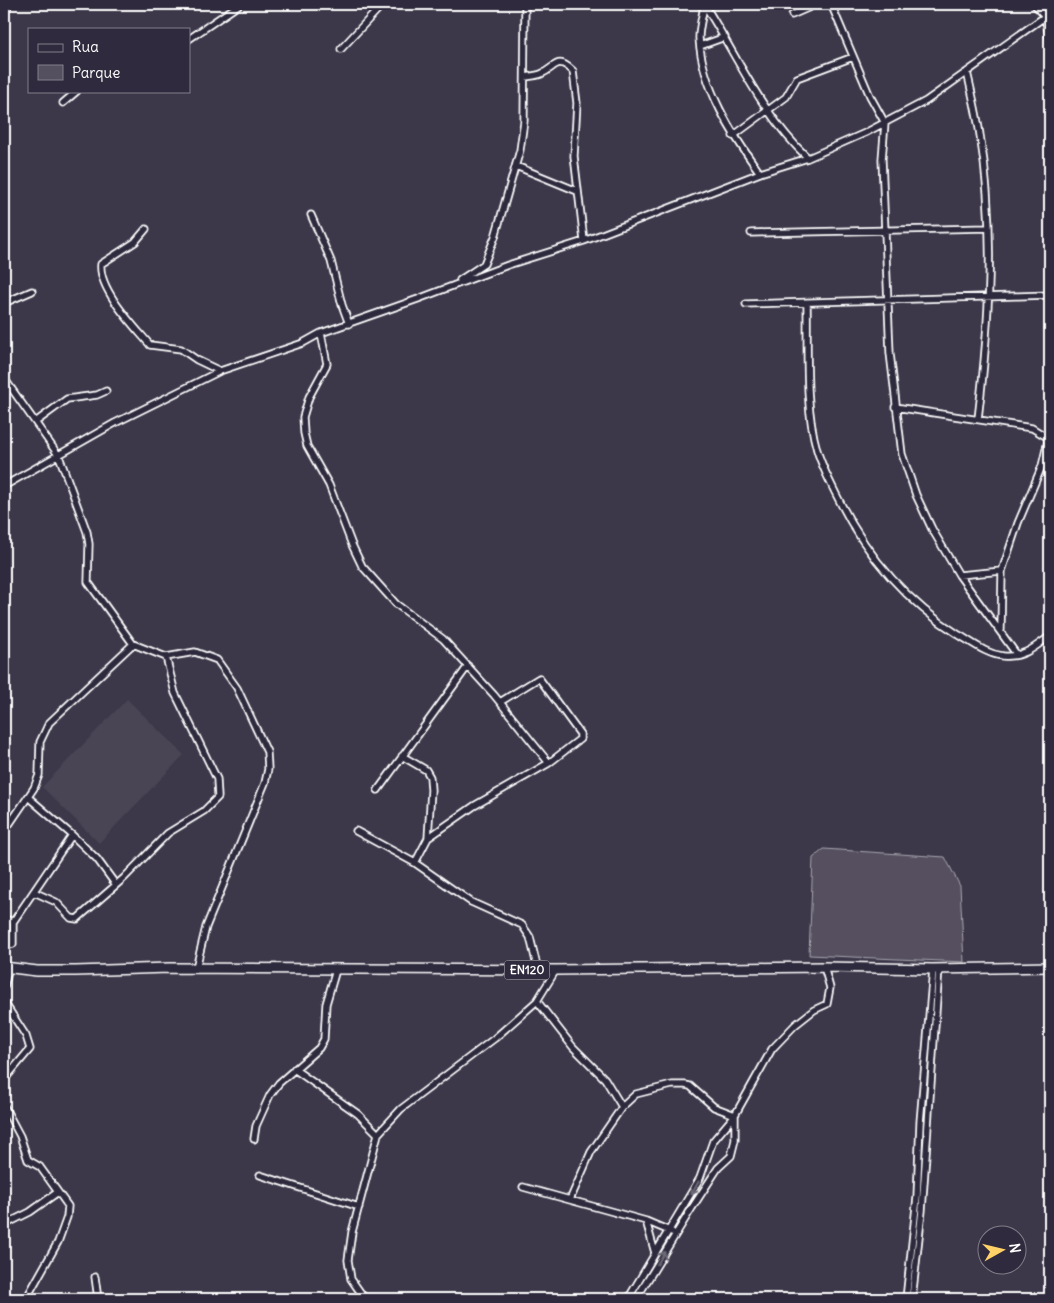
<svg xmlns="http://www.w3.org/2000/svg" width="1054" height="1303" viewBox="0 0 1054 1303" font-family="Delius,sans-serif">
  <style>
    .built { fill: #494455 }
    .green { fill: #555060; stroke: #aaa8b0 }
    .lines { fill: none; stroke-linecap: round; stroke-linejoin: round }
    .minor-casing { stroke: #fff; stroke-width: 9 }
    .highway-casing { stroke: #fff; stroke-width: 12 }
    .minor { stroke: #2f2a3d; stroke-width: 5.5 }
    .highway { stroke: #2f2a3d; stroke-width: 9 }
    .oneway { stroke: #6d6a77 }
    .labels { text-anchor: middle; stroke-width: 4; stroke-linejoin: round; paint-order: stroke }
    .shield { fill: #2f2a3d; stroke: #c1bfc5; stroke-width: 1 }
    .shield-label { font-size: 12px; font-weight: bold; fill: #fff }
  </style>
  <rect width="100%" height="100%" fill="#3c3749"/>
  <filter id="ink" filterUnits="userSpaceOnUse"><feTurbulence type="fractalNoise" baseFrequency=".02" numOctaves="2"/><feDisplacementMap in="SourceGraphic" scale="10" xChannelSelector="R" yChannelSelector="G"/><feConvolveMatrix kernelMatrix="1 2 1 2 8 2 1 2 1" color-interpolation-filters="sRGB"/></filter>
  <g filter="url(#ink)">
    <!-- built -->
    <path class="built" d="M127,699L184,755L99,843L42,787Z"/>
    <!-- green -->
    <path class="green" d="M824,849L945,857L960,886L964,962L809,955L813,858Z"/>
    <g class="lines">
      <defs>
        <path id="minor" d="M704,4C737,56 762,115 808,158
          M704,4C703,15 699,26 699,38C702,88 732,134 760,173
          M831,4L870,96L885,123L882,159L890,353L902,454L916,495L932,529L959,575L1017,655
          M1034,4L1045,16L1050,42
          M4,15L9,4
          M792,15L817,4
          M189,39L240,4
          M700,46L725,37
          M341,49L383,4
          M967,72C972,93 977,114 980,135C996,228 989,326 978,419
          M525,77C530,76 536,76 541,74C556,68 556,55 573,71L577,103L574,156L584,241
          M63,103L77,91
          M733,136L786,97L797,78L853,57
          M516,166L577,191
          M311,215L331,261L342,305L349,324
          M146,229L135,242L101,264C98,289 134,326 150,345L181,349L197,360L220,371
          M751,233L988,228
          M460,280L484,264L495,237L520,150L524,121L525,4
          M4,303L32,291
          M807,303C808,349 804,405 817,450C822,467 830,482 838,498C866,555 905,601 959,635C973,643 986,654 1003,656C1023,658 1035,647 1050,636
          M746,304L1050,295
          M321,333L327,364L309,397L303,417L304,433L307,446L329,485L352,545L362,566L396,604L443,639L494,695L549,763
          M4,378L59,456L87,532L89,544L88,582L133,644L166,657L195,652L217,660L237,688L267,752L268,769L265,783L206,927L196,968
          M895,407L1032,428L1050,439
          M37,421L67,399L97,395L106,391
          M4,486L115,423L220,371L303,343L321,333L418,299L508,265L584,241L760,173L808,158L865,133L926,101L1050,13
          M959,575L1002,571
          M1001,630L1002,571L1018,523L1042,466L1050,432
          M402,756L426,770L430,777L431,790L428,838L415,863
          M378,790L468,666
          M356,831L415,863L471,902L522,925L530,937L538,970
          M4,832L34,788L39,775L40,742L49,723L133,644
          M72,835L97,859L116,885
          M428,838L474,806L549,763L580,739V734L539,678L500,702
          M34,892L56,902L71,918L77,919L124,878L168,833L204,811L218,797L217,779L175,693L166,657
          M4,918L13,922L72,835L28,797
          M4,946L13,944V922
          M4,987L9,968
          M537,1001L573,1047L605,1079L622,1107L591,1152L570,1200
          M4,1002L26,1036L30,1049L4,1080
          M294,1069L358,1114L378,1134
          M4,1106L20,1136L28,1160L40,1167L68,1206L67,1217L58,1242L26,1299
          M622,1107L636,1094L672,1085H685L690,1086L714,1107L735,1115
          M254,1139L256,1126L270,1095L279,1083L319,1048L324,1039L326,1004L336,970
          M260,1175L359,1207
          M523,1187L646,1221L672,1232
          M646,1221L655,1253
          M4,1225L30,1212L58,1192
          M95,1277L98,1299
          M365,1299L351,1279L348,1260L352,1232L378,1134L401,1109L495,1038L537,1001L556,970
          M628,1299L700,1178L713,1141L735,1115L772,1049L795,1025L814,1010L827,1004L830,988L824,967
          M636,1299L692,1208L718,1168L731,1156L735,1140V1115
          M906,1299L917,1197L920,1122L933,969
          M912,1299L922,1211L939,969"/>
        <path id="highway" d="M4,967L37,971H76L169,968L556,970L824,967L933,969L1050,967"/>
      </defs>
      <!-- minor casing -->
      <use href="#minor" class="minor-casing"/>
      <!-- highway casing -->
      <use href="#highway" class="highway-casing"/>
      <!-- minor -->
      <use href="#minor" class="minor"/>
      <!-- highway -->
      <use href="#highway" class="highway"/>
    </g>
    <!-- one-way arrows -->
    <defs><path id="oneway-shaft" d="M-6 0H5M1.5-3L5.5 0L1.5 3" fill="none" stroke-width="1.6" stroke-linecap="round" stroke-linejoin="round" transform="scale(1.25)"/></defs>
    <g class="oneway">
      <use href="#oneway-shaft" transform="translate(695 1188) rotate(119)"/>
      <use href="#oneway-shaft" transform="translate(661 1258) rotate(-59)"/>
    </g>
  </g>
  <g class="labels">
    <!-- shield labels -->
    <rect class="shield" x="504.5" y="960.5" width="45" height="19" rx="4"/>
    <g class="shield-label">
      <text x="527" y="974">EN120</text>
    </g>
  </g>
  <!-- margin -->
  <rect width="1054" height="1303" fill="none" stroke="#2f2a3d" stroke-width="20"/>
  <rect x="10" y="10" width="1034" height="1283" fill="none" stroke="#fff" stroke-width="2" filter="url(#ink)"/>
  <!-- legend -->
  <rect x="28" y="28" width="162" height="65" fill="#2f2a3d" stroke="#827f8b"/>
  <rect x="38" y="44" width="25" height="8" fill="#2f2a3d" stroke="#827f8b"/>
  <text x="72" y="52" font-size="15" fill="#ffffff">Rua</text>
  <rect x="38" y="65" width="25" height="15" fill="#555060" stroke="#827f8b"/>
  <text x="72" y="78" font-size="15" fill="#ffffff">Parque</text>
  <!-- north arrow -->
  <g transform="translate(1002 1250) rotate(82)"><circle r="24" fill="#2f2a3d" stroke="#827f8b"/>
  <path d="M0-4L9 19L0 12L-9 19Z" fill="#ffd166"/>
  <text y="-8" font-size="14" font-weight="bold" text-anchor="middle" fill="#ffffff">N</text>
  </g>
</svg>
